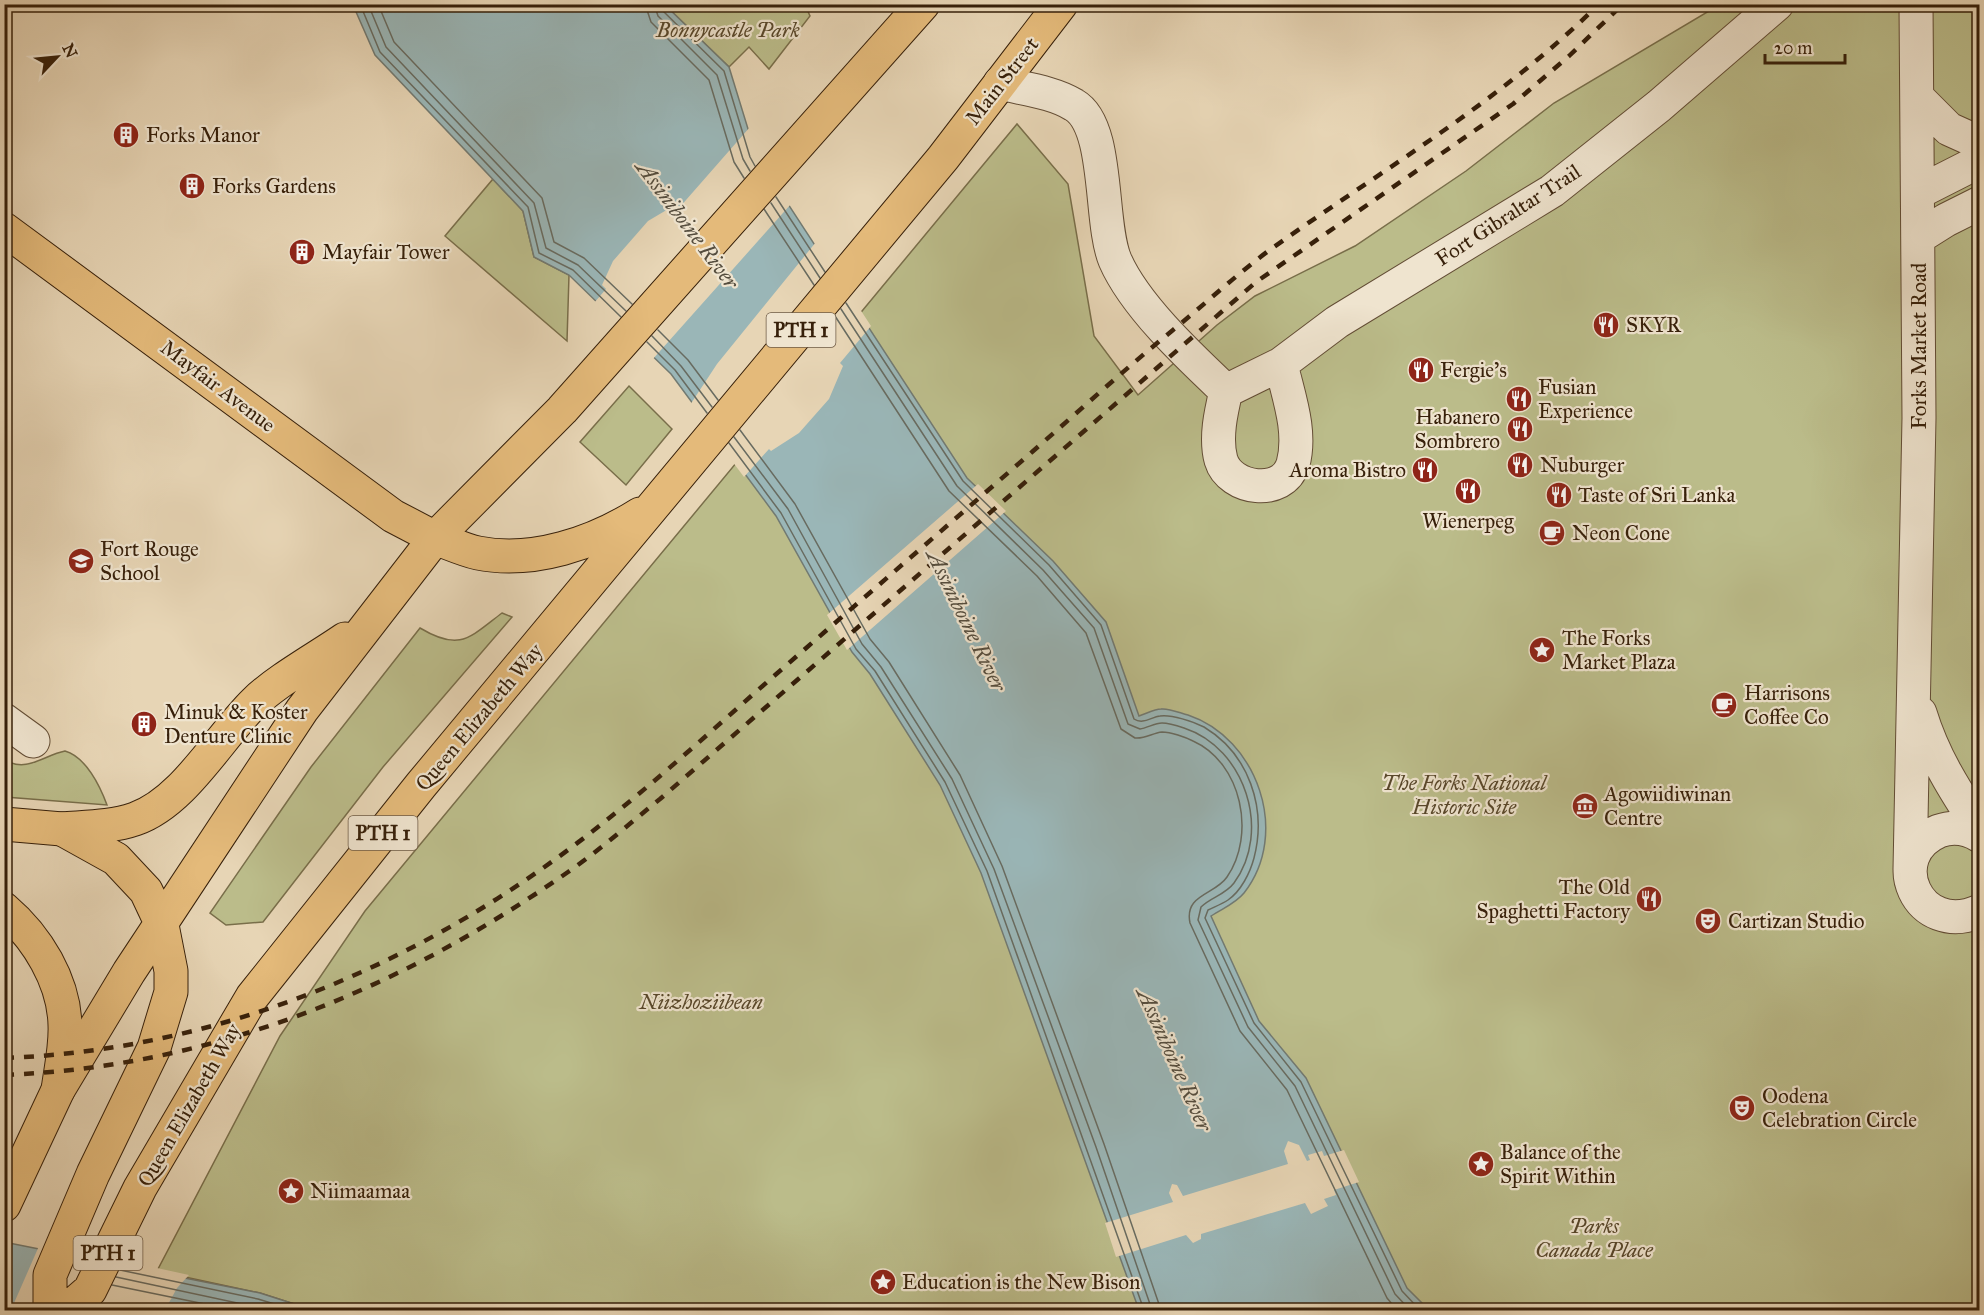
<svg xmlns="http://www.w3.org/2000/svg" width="1984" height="1315" viewBox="0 0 1984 1315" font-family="'IM FELL Great Primer',serif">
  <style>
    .green { fill: #bbbc8a; stroke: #796e4a; stroke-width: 1.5 }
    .water { fill: #9ab6b7; stroke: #727a72; stroke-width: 1.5 }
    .pier { fill: #e7d5b5 }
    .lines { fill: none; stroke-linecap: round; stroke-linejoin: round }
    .shore { stroke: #686b60; stroke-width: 1.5 }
    .minor-casing { stroke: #634d35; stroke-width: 35 }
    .major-casing { stroke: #37200a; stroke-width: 35 }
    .highway-casing { stroke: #37200a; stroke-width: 35 }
    .minor { stroke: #efe4cf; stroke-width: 33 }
    .major { stroke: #e4ba7a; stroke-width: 33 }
    .highway { stroke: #e4ba7a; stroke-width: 33 }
    .rail { stroke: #37200a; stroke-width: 4.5; stroke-dasharray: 10 10; stroke-linecap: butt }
    .labels { text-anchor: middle; stroke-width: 4.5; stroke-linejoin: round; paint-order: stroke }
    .shield { fill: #efe4cf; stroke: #6e5b45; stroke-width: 1.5 }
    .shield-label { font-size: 20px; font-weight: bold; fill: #37200a }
    .park-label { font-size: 21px; font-style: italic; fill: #58472a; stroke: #efe4cf }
    .street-label { font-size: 21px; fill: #37200a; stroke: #efe4cf }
    .poi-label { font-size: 21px; fill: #37200a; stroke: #efe4cf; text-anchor: start }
    .water-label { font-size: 22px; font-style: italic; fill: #554d3e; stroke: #efe4cf }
  </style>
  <rect width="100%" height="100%" fill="#e7d5b5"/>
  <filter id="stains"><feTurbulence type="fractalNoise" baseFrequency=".00333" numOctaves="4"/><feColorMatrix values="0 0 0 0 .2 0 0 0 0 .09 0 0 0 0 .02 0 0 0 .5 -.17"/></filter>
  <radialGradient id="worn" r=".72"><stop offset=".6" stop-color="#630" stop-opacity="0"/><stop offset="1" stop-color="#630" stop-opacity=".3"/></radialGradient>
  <!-- green -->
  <path class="green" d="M665,5H805L810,16L769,69L749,47L729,67Z
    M1719,5H1979V1310H313L260,1293L157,1271L280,1036L365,911L1017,124L1068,184L1094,336L1138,395L1217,325L1255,296L1355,246L1466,171L1554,103Z
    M493,179L523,211L534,257L569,275L567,341L445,236Z
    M629,386L672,429L626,485L580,442Z
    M502,613L512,617L383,767L263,922L226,925L210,913L311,767L420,628C460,652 469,638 502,613Z
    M65,751C86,757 100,786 107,805L5,797V760C27,773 44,755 65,751Z"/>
  <!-- water -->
  <path class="water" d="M353,5H665L729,67L756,155L967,478L1053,561L1106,622L1139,716C1146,714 1154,709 1161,709C1169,708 1180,713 1188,715C1257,738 1291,833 1244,893C1235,904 1223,908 1211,916L1259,1021L1306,1078L1407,1288L1429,1310H1139L981,873L940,785L870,674L852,652L776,516L671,374L569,275L534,257L523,211L375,55Z
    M4,1242L260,1293L313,1310H5Z"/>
  <!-- pier -->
  <path class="pier" d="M750,127L758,154L791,204L652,360L594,303L606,289L602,285L613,261L648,221L675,205L679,208Z
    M816,242L871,326L840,363L843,366L829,399L799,433L771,451L769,449L744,477L690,405L717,364Z
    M978,484L1006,511L847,650L827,615Z
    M1288,1141L1299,1145L1307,1161L1310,1160L1308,1155L1322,1151L1324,1156L1344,1150L1359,1182L1334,1190L1336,1195L1324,1199L1328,1206L1311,1214L1305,1203L1201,1234V1239L1193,1243L1186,1235L1116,1257L1105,1223L1173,1202L1169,1193L1172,1184L1177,1185L1183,1196L1288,1164L1284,1151Z
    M39,1246L157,1268L189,1275L177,1288L165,1310H11Z"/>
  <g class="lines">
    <!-- shore -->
    <path class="shore" d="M360,4L380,52L528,207L539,253L573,270L621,317
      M368,4L386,47L534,203L546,248L578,265L626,311
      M378,4L394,42L542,198L554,242L584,258L632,304
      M645,4L651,22L709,80L734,162L744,178
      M654,4L658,16L717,75L743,159L750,171
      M662,4L663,11L724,71L750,157L755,166
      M776,197L825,272
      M771,203L820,278
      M764,209L814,285
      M846,303L963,481L1049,565L1101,625L1134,719C1143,725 1151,717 1160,716C1171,714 1194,722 1204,727C1249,754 1267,808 1254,858C1250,873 1241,891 1228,900C1222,904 1214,907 1208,910L1205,918L1254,1023L1301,1082L1402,1291L1420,1310
      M841,309L957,486L1043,570L1094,628L1128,724L1140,729C1147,728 1155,723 1162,723C1169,723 1178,726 1184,728C1245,748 1272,831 1234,883C1225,895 1211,897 1201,907L1198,920L1248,1027L1295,1086L1395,1294L1410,1310
      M835,316L949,491L1037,576L1086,633L1121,729L1135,738C1146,739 1152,733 1162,732C1171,732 1185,737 1193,741C1242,763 1256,835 1227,877C1215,895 1184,894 1190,923L1240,1031L1287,1090L1387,1298L1397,1310
      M658,330L688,360L718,400
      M652,336L681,366L712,407
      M647,342L675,370L707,413
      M740,430L795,504L870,639L889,662L960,775L1002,866L1104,1144L1161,1310
      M734,437L788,509L862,644L881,667L952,779L994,869L1096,1147L1152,1310
      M729,443L781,513L856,649L875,671L945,782L987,871L1144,1310
      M120,1270L258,1299L294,1310
      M116,1277L270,1310
      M112,1285L234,1310"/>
    <defs>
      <path id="minor" d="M1000,83C1024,89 1053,92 1074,105C1110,126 1099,222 1115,260C1135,306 1190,357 1226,391
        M1918,98L1949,129L1980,143
        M1919,192L1980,161
        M1919,237L1946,220L1980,203
        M1281,364C1288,395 1302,431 1293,464C1283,497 1230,490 1221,460C1215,438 1221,412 1226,391L1281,364L1337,322L1552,191L1659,106L1777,4
        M1920,713C1933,756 1955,791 1980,828
        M4,720L33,741
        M1980,836C1967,828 1953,826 1939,831C1882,855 1917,939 1980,911
        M1910,870L1919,418L1916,4"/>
      <path id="major" d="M4,229L393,516L435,538
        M4,824L62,829
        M4,909C37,937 64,981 65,1025C66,1046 61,1068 58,1090"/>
      <path id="highway" d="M435,538C449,543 464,550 478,553C533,564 594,543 640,514
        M62,829C86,827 112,827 135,819C184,802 219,737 255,702C276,681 319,657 345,639
        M4,1205L58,1090L129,972L302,710L435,538L562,410L923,4
        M50,1310V1275L93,1174L154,1048L171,992V971L162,925L146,891L116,859L62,829
        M67,1310L90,1290L140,1188L252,997L421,785L943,158L1061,4"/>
    </defs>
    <!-- minor casing -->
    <use href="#minor" class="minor-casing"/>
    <!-- major casing -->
    <use href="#major" class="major-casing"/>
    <!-- highway casing -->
    <use href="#highway" class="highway-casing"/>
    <!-- minor -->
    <use href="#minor" class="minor"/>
    <!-- major -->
    <use href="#major" class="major"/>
    <!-- highway -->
    <use href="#highway" class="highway"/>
    <!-- rail -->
    <path class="rail" d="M4,1058C204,1051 396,975 557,858C633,803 703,738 774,676C860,601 946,527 1032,452C1079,411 1125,369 1173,330C1205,304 1237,274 1271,249C1382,170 1501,101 1599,4
      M4,1075C212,1067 399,990 568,872C600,850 630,823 660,799L1256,282L1513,104L1569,56L1623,4"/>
  </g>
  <!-- icons -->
  <defs>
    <symbol id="building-disc" viewBox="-11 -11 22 22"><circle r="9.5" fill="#8f2418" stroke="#efe4cf"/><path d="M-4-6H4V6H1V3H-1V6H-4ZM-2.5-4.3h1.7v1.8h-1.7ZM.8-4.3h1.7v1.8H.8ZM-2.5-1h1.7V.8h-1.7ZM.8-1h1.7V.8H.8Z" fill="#fff"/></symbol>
    <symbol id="restaurant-disc" viewBox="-11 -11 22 22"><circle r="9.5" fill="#8f2418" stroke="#efe4cf"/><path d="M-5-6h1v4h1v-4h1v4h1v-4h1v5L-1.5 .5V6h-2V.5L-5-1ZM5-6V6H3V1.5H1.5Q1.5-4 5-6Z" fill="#fff"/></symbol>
    <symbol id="cafe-disc" viewBox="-11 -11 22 22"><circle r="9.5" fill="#8f2418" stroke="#efe4cf"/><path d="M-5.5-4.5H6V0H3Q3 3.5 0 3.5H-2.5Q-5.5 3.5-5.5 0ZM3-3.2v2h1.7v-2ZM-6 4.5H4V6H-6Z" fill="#fff"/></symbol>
    <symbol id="school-disc" viewBox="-11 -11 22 22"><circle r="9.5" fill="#8f2418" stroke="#efe4cf"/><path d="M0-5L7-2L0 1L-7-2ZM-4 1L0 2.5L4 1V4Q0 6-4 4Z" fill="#fff"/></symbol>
    <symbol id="sight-disc" viewBox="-11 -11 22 22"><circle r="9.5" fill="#8f2418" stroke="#efe4cf"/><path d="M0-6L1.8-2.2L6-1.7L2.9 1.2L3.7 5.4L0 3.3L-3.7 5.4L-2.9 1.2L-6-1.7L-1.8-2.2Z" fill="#fff"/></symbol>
    <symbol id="museum-disc" viewBox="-11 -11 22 22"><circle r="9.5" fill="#8f2418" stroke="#efe4cf"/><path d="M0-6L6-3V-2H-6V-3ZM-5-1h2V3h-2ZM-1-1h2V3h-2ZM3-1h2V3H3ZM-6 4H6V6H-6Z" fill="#fff"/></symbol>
    <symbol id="theatre-disc" viewBox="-11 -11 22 22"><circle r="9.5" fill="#8f2418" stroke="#efe4cf"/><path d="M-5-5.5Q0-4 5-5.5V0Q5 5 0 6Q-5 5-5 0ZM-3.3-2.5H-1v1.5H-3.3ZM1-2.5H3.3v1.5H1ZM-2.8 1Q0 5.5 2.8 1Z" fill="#fff"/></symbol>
  </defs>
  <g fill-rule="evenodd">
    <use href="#building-disc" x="111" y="120" width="30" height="30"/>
    <use href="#building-disc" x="177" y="171" width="30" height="30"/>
    <use href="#building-disc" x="287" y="237" width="30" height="30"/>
    <use href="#restaurant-disc" x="1591" y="310" width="30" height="30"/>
    <use href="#restaurant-disc" x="1406" y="355" width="30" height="30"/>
    <use href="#restaurant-disc" x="1504" y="384" width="30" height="30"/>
    <use href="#restaurant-disc" x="1505" y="414" width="30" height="30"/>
    <use href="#restaurant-disc" x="1505" y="450" width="30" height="30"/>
    <use href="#restaurant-disc" x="1410" y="455" width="30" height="30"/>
    <use href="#restaurant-disc" x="1453" y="476" width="30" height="30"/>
    <use href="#restaurant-disc" x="1544" y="480" width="30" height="30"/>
    <use href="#cafe-disc" x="1537" y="518" width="30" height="30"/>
    <use href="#school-disc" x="66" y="546" width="30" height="30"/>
    <use href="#sight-disc" x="1527" y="635" width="30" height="30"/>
    <use href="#cafe-disc" x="1709" y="690" width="30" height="30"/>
    <use href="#building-disc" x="129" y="709" width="30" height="30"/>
    <use href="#museum-disc" x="1570" y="791" width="30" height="30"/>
    <use href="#restaurant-disc" x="1634" y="884" width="30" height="30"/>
    <use href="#theatre-disc" x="1693" y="906" width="30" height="30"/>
    <use href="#theatre-disc" x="1727" y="1093" width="30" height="30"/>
    <use href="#sight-disc" x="1466" y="1149" width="30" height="30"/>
    <use href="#sight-disc" x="276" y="1176" width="30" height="30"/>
    <use href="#sight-disc" x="868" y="1267" width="30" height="30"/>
  </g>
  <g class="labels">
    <!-- shield labels -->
    <g class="shield">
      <rect x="766.5" y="313" width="69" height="34" rx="4.5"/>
      <rect x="348.5" y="816" width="69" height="34" rx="4.5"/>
      <rect x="73.5" y="1236" width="69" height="34" rx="4.5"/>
    </g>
    <g class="shield-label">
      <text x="801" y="337">PTH 1</text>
      <text x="383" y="840">PTH 1</text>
      <text x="108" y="1260">PTH 1</text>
    </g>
    <!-- park labels -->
    <g class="park-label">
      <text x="728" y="37">Bonnycastle Park</text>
      <text x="1464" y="790">The Forks National<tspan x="1464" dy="24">Historic Site</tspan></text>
      <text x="701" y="1009">Niizhoziibean</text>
      <text x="1594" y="1233">Parks<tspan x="1594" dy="24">Canada Place</tspan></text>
    </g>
    <!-- street labels -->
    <g class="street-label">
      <text transform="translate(1002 81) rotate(-52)" y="7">Main Street</text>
      <text transform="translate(1508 215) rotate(-33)" y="7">Fort Gibraltar Trail</text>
      <text transform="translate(1919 346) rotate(-90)" y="7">Forks Market Road</text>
      <text transform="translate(218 386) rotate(37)" y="7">Mayfair Avenue</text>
      <text transform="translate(479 717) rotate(-50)" y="7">Queen Elizabeth Way</text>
      <text transform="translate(189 1105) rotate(-60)" y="7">Queen Elizabeth Way</text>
    </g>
    <!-- poi labels -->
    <g class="poi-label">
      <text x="146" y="142">Forks Manor</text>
      <text x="212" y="193">Forks Gardens</text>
      <text x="322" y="259">Mayfair Tower</text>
      <text x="1626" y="332">SKYR</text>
      <text x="1440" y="377">Fergie's</text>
      <text x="1538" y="394">Fusian<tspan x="1538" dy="24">Experience</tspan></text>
      <text x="1500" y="424" text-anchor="end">Habanero<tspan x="1500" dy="24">Sombrero</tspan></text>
      <text x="1540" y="472">Nuburger</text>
      <text x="1406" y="477" text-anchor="end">Aroma Bistro</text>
      <text x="1578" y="502">Taste of Sri Lanka</text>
      <text x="1468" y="528" text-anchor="middle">Wienerpeg</text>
      <text x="1572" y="540">Neon Cone</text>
      <text x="100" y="556">Fort Rouge<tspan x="100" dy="24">School</tspan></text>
      <text x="1562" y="645">The Forks<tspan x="1562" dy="24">Market Plaza</tspan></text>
      <text x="1744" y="700">Harrisons<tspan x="1744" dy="24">Coffee Co</tspan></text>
      <text x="164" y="719">Minuk &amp; Koster<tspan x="164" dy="24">Denture Clinic</tspan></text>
      <text x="1604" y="801">Agowiidiwinan<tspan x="1604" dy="24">Centre</tspan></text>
      <text x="1630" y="894" text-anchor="end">The Old<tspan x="1630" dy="24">Spaghetti Factory</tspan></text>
      <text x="1728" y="928">Cartizan Studio</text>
      <text x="1762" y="1103">Oodena<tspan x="1762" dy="24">Celebration Circle</tspan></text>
      <text x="1500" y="1159">Balance of the<tspan x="1500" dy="24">Spirit Within</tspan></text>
      <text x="310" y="1198">Niimaamaa</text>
      <text x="902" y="1289">Education is the New Bison</text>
    </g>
    <!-- water labels -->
    <g class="water-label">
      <text transform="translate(688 224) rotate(53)" y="8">Assiniboine River</text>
      <text transform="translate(967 620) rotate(64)" y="8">Assiniboine River</text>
      <text transform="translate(1175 1059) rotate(66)" y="8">Assiniboine River</text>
    </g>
  </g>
  <!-- margin -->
  <rect width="1984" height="1315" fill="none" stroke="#e7d5b5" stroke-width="24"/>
  <rect x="6" y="6" width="1972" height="1303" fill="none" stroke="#37200a" stroke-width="3"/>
  <rect x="12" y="12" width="1960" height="1291" fill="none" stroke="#37200a" stroke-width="1.5"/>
  <!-- north arrow -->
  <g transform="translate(57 57) rotate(64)" stroke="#efe4cf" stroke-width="4.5" paint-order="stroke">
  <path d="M0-4.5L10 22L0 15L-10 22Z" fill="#37200a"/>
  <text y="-9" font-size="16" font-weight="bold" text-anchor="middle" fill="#37200a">N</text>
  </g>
  <!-- scale -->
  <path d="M1765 54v9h80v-9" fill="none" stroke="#37200a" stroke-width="3"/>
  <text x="1774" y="54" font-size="18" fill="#37200a" stroke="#efe4cf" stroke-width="4.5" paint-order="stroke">20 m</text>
  <rect width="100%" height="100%" filter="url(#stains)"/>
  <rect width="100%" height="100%" fill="url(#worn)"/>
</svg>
